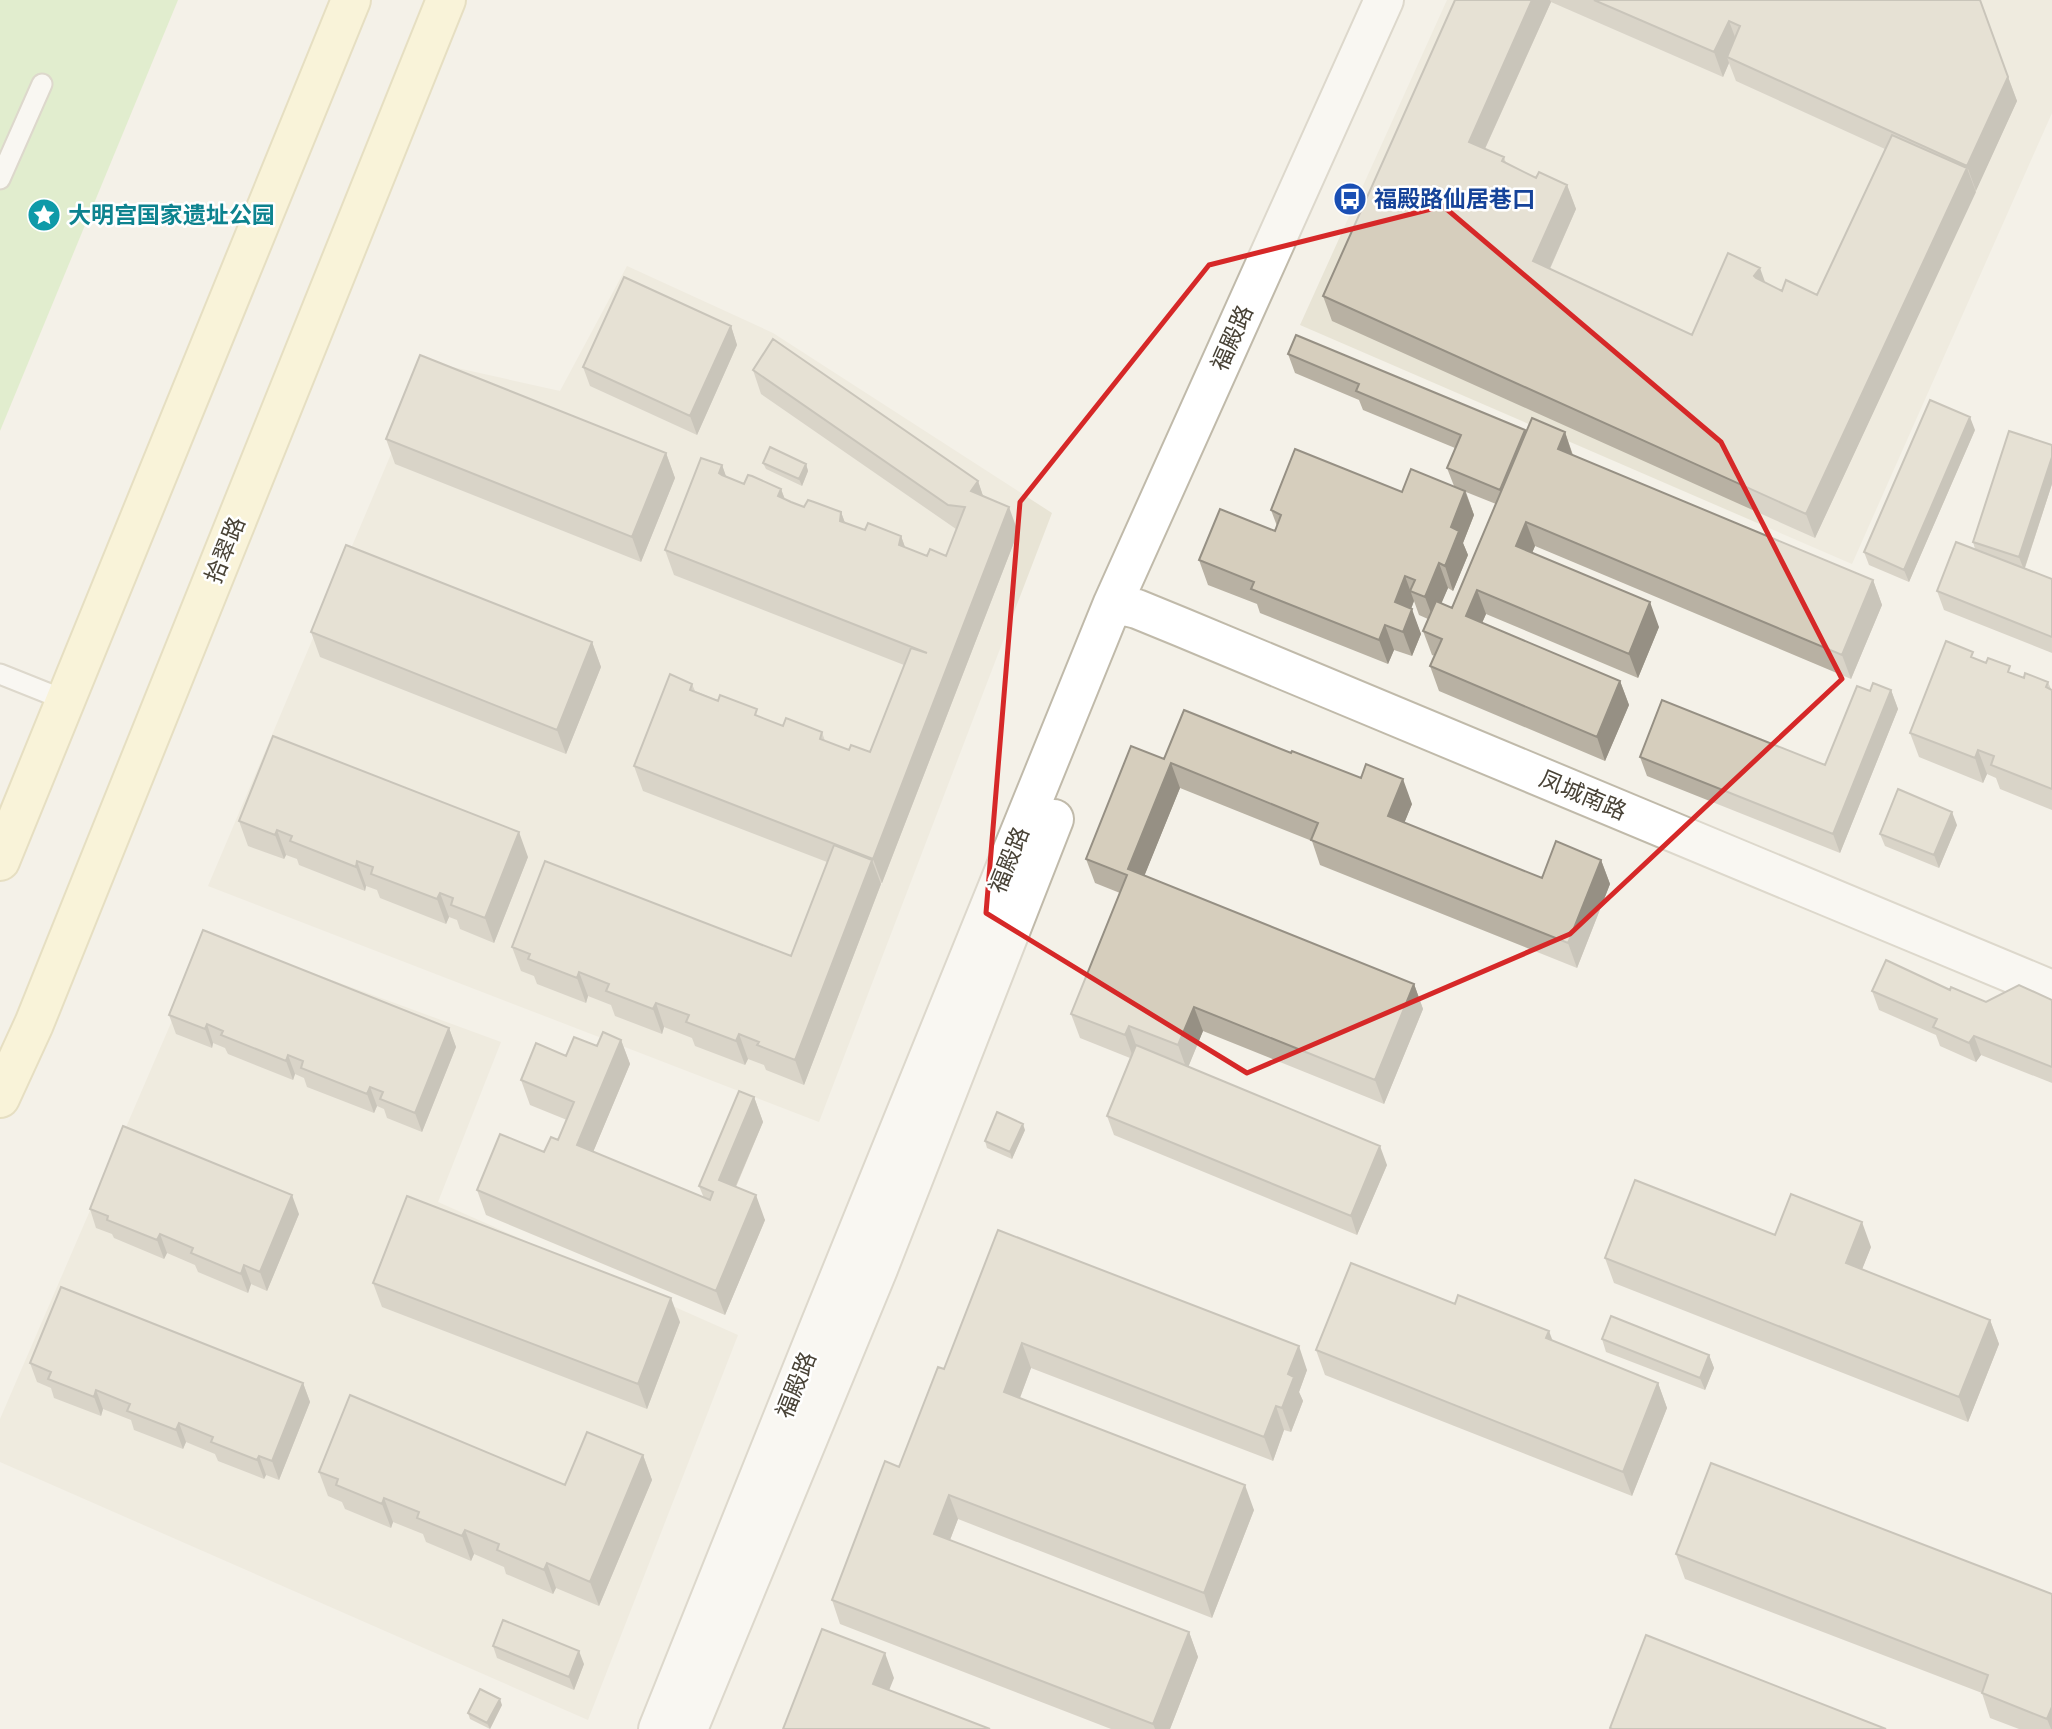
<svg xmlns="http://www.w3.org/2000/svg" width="2052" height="1729" viewBox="0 0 2052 1729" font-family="'Asap Condensed','Noto Sans SC',sans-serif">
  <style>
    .residential { fill: #e8e4d5 }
    .green { fill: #cbe9af }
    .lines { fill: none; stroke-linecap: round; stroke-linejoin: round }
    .service-casing { stroke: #c0baaa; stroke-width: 23 }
    .tertiary-casing { stroke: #c0baaa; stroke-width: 42 }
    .secondary-casing { stroke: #d5c996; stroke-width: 42 }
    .service { stroke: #fff; stroke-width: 19 }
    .tertiary { stroke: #fff; stroke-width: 38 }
    .secondary { stroke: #fff6c7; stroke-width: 38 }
    .wall { fill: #b8b1a3; fill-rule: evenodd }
    .shaded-wall { fill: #969084 }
    .building { fill: #d6cebd; stroke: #969084; stroke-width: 2 }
    .marked { fill: none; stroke: #d62828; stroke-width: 5; stroke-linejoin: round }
    .labels { text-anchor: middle; stroke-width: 5; stroke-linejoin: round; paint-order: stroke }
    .transit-label { font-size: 23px; font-weight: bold; fill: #164399; stroke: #fff; text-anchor: start }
    .culture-label { font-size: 23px; font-weight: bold; fill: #0d838f; stroke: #fff; text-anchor: start }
    .street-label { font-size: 23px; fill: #484236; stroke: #fff }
  </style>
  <rect width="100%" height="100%" fill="#f4f1e8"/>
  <!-- residential -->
  <path class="residential" d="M1447,0H2052V113L1852,564L1300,325Z
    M627,266L773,333L1052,513L819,1122L208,886L430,362L560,391Z
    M209,935L501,1042L438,1202L738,1335L588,1720L0,1462V1419Z"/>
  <!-- green -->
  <path class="green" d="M0,0H178L0,431Z"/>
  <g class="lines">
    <defs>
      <path id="service" d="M0,179L42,84
        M0,674L65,700"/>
      <path id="tertiary" d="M1113,603L1137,609L1181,627L2052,990
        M658,1729L820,1325L1113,603L1384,0
        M688,1729L878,1269L1054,819"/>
      <path id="secondary" d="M0,861L351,0
        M0,1098L34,1024L446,0"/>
    </defs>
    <!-- service casing -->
    <use href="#service" class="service-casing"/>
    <!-- tertiary casing -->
    <use href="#tertiary" class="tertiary-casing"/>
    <!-- secondary casing -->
    <use href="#secondary" class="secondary-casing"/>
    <!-- service -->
    <use href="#service" class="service"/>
    <!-- tertiary -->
    <use href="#tertiary" class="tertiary"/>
    <!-- secondary -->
    <use href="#secondary" class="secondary"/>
  </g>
  <!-- wall -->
  <path class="wall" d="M1455,0H1980L2017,101L1815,538L1332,321L1323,296ZM1551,2L1723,77L1729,63L1736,81L1885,149L1817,295L1782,291L1765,283L1692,335L1550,269L1576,209L1567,185L1536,178L1506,163L1504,157L1485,149Z
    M731,326L737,345L697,435L590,386L583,367Z
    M1288,354L1526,432H1565L1573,455L1873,580L1882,605L1851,679L1535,546L1532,553L1659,627L1638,678L1486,614L1482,623L1620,681L1629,705L1605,761L1439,691L1430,666L1435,656L1432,655L1423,631L1428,619L1419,615L1414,601L1411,609L1421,634L1412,656L1394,650L1388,664L1260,613L1257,604L1208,585L1199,560L1275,531L1277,526L1271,510L1402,492L1454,486L1447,468L1455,448L1363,410L1359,400L1295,373ZM1466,492L1496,504L1452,608L1441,603L1448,588L1453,591L1468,555L1463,543L1474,515Z
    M753,370L978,481L983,496L1018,532L882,883H881V884L804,1085L766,1070L764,1065L748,1059L745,1065L695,1046L692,1038L664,1027L662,1034L615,1016L611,1005L588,996L586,1003L537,984L534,976L521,971L512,947L791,956L827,862L643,791L634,766L692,684L695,691L783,726L822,732L825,741L849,750L870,752L904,665L674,575L665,550L722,465L726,477L744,484L781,489L785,500L804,507L841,512L845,523L865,530L901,536L905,547L927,556H946L956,529L761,394Z
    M1975,430L1909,582L1869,565L1864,552Z
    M386,439L666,453L675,478L641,562L395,464Z
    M763,463L806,464L808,471L802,486L766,469Z
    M2052,484L2025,568L2052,579V653L1944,610L1937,591L1975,549L1973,542Z
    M311,632L592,642L601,667L566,754L320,657Z
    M1975,659L2024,678L2048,682L2051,689L2052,690V810L2000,789L1996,778L1987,774L1983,783L1919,757L1910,733Z
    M1891,690L1898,709L1840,853L1647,776L1640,757L1825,765Z
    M1164,759L1412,804L1404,823L1542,878L1601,860L1610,884L1577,968L1320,865L1312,841L1180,788L1144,876L1414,984L1423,1009L1384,1104L1203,1031L1188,1067L1387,1165L1357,1235L1114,1135L1107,1116L1130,1058L1080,1038L1071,1014L1120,893L1095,883L1086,859Z
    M239,821L528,857L494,943L460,929L457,920L449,917L446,924L380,898L377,890L366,886L365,891L299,865L297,859L286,855L284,859L248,846Z
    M1957,825L1939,868L1885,846L1880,834Z
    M1950,990L1986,1002L2052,1000V1083L1981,1055L1976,1062L1940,1046L1936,1035L1879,1010L1872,991Z
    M169,1015L449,1028L456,1047L422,1132L387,1118L384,1109L377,1106L374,1113L307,1087L304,1078L295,1074L293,1080L228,1054L225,1048L213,1043L212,1048L176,1034Z
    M621,1040L630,1064L593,1152L704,1198L699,1186L754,1097L763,1122L736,1187L765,1220L725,1315L486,1215L477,1190L544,1152L558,1140L567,1120L530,1105L521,1080L566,1056Z
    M1025,1130L1012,1159L987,1148L985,1141Z
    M90,1209L299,1214L267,1291L251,1284L248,1293L198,1272L195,1265L167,1253L164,1259L114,1238L112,1234L96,1228Z
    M998,1230L1307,1370L1299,1392L1303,1401L1291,1432L1284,1430L1273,1461L1031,1368L1020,1398L1254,1510L1212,1618L958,1519L950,1540L1189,1632L1198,1657L1170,1729H1111L840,1624L832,1600L899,1467L944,1369Z
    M1775,1235L1871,1247L1862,1269L1990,1320L1999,1344L1968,1422L1614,1283L1605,1258Z
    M373,1283L680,1322L647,1409L382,1307Z
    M1455,1304L1658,1383L1667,1408L1632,1496L1325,1375L1316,1350Z
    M1602,1339L1709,1355L1714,1368L1705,1390L1606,1352Z
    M30,1363L303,1383L310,1402L279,1480L266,1475L264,1479L218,1461L215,1454L186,1442L183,1449L134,1430L131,1420L103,1409L101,1416L54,1398L51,1388L37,1382Z
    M643,1455L652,1480L599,1606L556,1588L553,1594L506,1574L504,1567L474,1554L471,1561L426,1542L423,1534L393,1522L391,1528L345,1509L342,1502L328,1496L319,1472L565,1485Z
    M1676,1554L2052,1594V1729H2019L1990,1718L1982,1693L1685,1579Z
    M493,1646L584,1664L574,1690L497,1658Z
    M502,1705L490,1729L470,1719L468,1713Z"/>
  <!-- shaded-wall -->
  <path class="shaded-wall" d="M1532,0H1550L1551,2L1477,166L1469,142Z
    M1729,21L1738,45L1727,57L1729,63L1723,77L1714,52Z
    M2008,77L2017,101L1976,191L1967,166Z
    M1967,168L1976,192L1815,538L1806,514Z
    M1567,185L1576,209L1542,286L1533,261Z
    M1760,268L1769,293L1754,276Z
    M731,326L737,345L697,435L690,416Z
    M1970,417L1975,430L1909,582L1904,570Z
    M1525,430L1532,449L1507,509L1500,490Z
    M1565,432L1573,457L1558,449Z
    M666,453L675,478L641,562L632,537Z
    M2052,457V484L2024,570L2019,557Z
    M806,464L808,471L802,486L799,479Z
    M722,465L731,490L719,473Z
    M978,481L986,505L971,491Z
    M781,489L790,513L778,496Z
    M1465,491L1474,515L1463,543L1468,555L1453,591L1445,566L1451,527Z
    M1009,507L1018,532L882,883L873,859Z
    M841,512L850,537L840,521Z
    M1526,522L1535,546L1525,570L1516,546Z
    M901,536L910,561L899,545Z
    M1439,563L1448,588L1434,621L1425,597Z
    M1405,576L1414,601L1404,627L1395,602Z
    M1873,580L1882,605L1851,679L1842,655Z
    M1477,590L1486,614L1474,641L1466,616Z
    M1650,602L1659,627L1638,678L1629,654Z
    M1412,609L1421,634L1412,656L1403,632Z
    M1385,625L1394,650L1388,664L1379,640Z
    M592,642L601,667L566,754L557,730Z
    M1620,681L1629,705L1605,761L1597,737Z
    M1891,690L1898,709L1840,853L1833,834Z
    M1978,750L1987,774L1983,783L1975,758Z
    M1171,763L1180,788L1137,894L1128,869Z
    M1403,779L1412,804L1397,841L1388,816Z
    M1952,812L1957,825L1939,868L1934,855Z
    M277,830L286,855L284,859L275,835Z
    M519,832L528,857L494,943L485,918Z
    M872,860L881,884L804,1085L795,1060Z
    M1601,860L1610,884L1577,968L1568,943Z
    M357,861L366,886L365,891L356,867Z
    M440,893L449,917L446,924L437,899Z
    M579,972L588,996L586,1003L577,978Z
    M1414,984L1423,1009L1384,1104L1375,1080Z
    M656,1003L664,1027L662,1034L653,1009Z
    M1194,1007L1203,1031L1187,1070L1178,1045Z
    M207,1024L213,1043L212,1048L205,1029Z
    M1129,1026L1138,1050L1134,1060L1125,1035Z
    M449,1028L456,1047L422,1132L415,1113Z
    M739,1034L748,1059L745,1065L736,1041Z
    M1974,1036L1981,1055L1976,1062L1969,1043Z
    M621,1040L630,1064L586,1169L577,1145Z
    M288,1055L295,1074L293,1080L286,1061Z
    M370,1087L377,1106L374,1113L367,1094Z
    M754,1097L763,1122L728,1204L719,1180Z
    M1023,1124L1025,1130L1012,1159L1010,1152Z
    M1380,1146L1387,1165L1357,1235L1351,1216Z
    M292,1195L299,1214L267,1291L260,1272Z
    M756,1195L765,1220L725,1315L716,1291Z
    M1862,1222L1871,1247L1855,1287L1846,1263Z
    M160,1234L167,1253L164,1259L157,1240Z
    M244,1265L251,1284L248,1293L241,1274Z
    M671,1298L680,1322L647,1409L638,1384Z
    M1990,1320L1999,1344L1968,1422L1959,1397Z
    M1549,1331L1558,1355L1546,1338Z
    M1022,1343L1031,1368L1013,1416L1004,1392Z
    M1299,1346L1307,1370L1299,1392L1303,1401L1291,1432L1282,1408L1288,1374Z
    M1709,1355L1714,1368L1705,1390L1700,1378Z
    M303,1383L310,1402L279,1480L272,1461Z
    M1658,1383L1667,1408L1632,1496L1623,1472Z
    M96,1390L103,1409L101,1416L94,1397Z
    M1276,1406L1284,1430L1273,1461L1264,1437Z
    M179,1423L186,1442L183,1449L176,1430Z
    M643,1455L652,1480L599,1606L590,1582Z
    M259,1456L266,1475L264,1479L257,1460Z
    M1245,1485L1254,1510L1212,1618L1204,1593Z
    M949,1495L958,1519L943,1558L934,1534Z
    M384,1498L393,1522L391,1528L382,1504Z
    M465,1530L474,1554L471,1561L462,1536Z
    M547,1563L556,1588L553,1594L544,1570Z
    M1189,1632L1198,1657L1170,1729H1155L1153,1724Z
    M579,1651L584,1664L574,1690L569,1677Z
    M885,1653L894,1678L882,1708L873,1684Z
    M500,1699L502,1705L490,1729L487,1723Z
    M2052,1707V1729H2051L2047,1719Z"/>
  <!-- building -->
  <path class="building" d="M1455,0H1532L1469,142L1504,157L1502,161L1536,178L1539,172L1567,185L1533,261L1692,335L1728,253L1760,268L1754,276L1756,278L1782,291L1786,280L1817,295L1892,135L1967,168L1806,514L1323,296Z
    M1594,0H1980L2008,77L1967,166L1727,57L1740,26L1729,21L1714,52Z
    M624,277L731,326L690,416L583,367Z
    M1296,335L1525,430L1500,490L1447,468L1461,435L1356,391L1359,384L1288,354Z
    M773,339L978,481L971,491L1009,507L873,859L634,766L670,674L692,684L690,690L718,701L720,695L757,709L755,715L783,726L786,718L822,732L820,739L849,750L851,745L870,752L911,648L927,653L665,550L701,458L722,465L719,473L722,475L744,484L748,475L752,476L781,489L778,496L791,502L804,507L808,500L814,502L841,512L840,521L865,530L868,523L901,536L899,545L927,556L930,549L946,556L965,507L948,505L753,370Z
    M420,355L666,453L632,537L386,439Z
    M1930,400L1970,417L1904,570L1864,552Z
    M1532,418L1565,432L1558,449L1873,580L1842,655L1526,522L1516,546L1650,602L1629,654L1477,590L1466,616L1620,681L1597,737L1430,666L1442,639L1423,631L1436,601L1452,608Z
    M2009,431L2052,445V457L2019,557L1973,542Z
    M770,447L806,464L799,479L763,463Z
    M1295,449L1402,492L1411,469L1465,491L1451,527L1459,531L1445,566L1439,563L1425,597L1410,591L1415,580L1405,576L1395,602L1412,609L1403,632L1385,625L1379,640L1251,589L1254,582L1199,560L1220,509L1275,531L1281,515L1271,510Z
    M1956,542L2052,579V637L1937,591Z
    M346,545L592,642L557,730L311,632Z
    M1946,641L1973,652L1971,657L1986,663L1988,658L2010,666L2008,672L2024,678L2025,673L2048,682L2046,687L2052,690V789L1991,765L1994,756L1978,750L1975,758L1910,733Z
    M1873,683L1891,690L1833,834L1640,757L1662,700L1825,765L1857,686L1870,691Z
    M1184,710L1291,753L1292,751L1361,778L1366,764L1403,779L1388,816L1542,878L1556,841L1601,860L1568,943L1311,840L1318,823L1171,763L1128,869L1414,984L1375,1080L1194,1007L1178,1045L1129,1026L1125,1035L1071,1014L1127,875L1086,859L1131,746L1164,759Z
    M273,736L519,832L485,918L451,905L453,898L440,893L437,899L371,874L373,867L357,861L356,867L290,841L292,836L277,830L275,835L239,821Z
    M1898,789L1952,812L1934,855L1880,834Z
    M834,845L872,860L795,1060L757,1045L759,1042L739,1034L736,1041L686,1022L689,1015L656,1003L653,1009L606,991L609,984L579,972L577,978L528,959L530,954L512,947L545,861L791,956Z
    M203,930L449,1028L415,1113L380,1099L383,1092L370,1087L367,1094L301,1068L303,1061L288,1055L286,1061L221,1035L223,1031L207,1024L205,1029L169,1015Z
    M1886,960L1950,990L1951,987L1986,1002L2019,985L2052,1000V1067L1974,1036L1969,1043L1933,1027L1937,1019L1872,991Z
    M603,1032L621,1040L577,1145L710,1200L713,1192L699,1186L739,1091L754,1097L719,1180L756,1195L716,1291L477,1190L500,1134L544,1152L551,1137L558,1140L574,1102L521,1080L536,1043L566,1056L574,1037L597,1046Z
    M1136,1045L1380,1146L1351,1216L1107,1116Z
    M997,1112L1023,1124L1010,1152L985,1141Z
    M123,1126L292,1195L260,1272L244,1265L241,1274L191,1253L193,1248L160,1234L157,1240L107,1220L108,1216L90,1209Z
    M1635,1180L1775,1235L1791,1194L1862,1222L1846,1263L1990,1320L1959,1397L1605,1258Z
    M407,1196L671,1298L638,1384L373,1283Z
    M998,1230L1299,1346L1288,1374L1294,1377L1282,1408L1276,1406L1264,1437L1022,1343L1004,1392L1245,1485L1204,1593L949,1495L934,1534L1189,1632L1153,1724L832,1600L885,1461L899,1467L938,1367L944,1369Z
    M1351,1263L1455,1304L1458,1295L1549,1331L1546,1338L1658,1383L1623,1472L1316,1350Z
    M61,1287L303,1383L272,1461L259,1456L257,1460L211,1442L213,1437L179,1423L176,1430L127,1411L130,1404L96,1390L94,1397L48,1379L51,1372L30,1363Z
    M1611,1316L1709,1355L1700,1378L1602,1339Z
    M350,1395L565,1485L587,1432L643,1455L590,1582L547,1563L544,1570L497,1550L499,1544L465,1530L462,1536L417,1518L419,1512L384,1498L382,1504L336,1485L338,1479L319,1472Z
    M1711,1463L2052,1594V1707L2047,1719L1982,1693L1988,1675L1676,1554Z
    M503,1620L579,1651L569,1677L493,1646Z
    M822,1629L885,1653L873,1684L990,1729H783Z
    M1646,1635L1886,1729H1612L1610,1728Z
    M480,1689L500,1699L487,1723L468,1713Z"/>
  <!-- marked area -->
  <path d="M0 0H2052V1729H0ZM1443,206L1721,442L1842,679L1570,934L1247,1073L986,913L1020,502L1209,265Z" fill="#f4f1e8" fill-opacity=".55" fill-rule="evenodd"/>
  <path class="marked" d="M1443,206L1721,442L1842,679L1570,934L1247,1073L986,913L1020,502L1209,265Z"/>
  <!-- icons -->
  <defs>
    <symbol id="bus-disc" viewBox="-11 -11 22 22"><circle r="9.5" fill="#1a4fb4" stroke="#fff"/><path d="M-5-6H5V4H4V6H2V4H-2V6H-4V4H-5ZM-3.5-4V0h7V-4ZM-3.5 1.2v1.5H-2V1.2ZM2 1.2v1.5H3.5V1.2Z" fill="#fff"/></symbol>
    <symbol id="sight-disc" viewBox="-11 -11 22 22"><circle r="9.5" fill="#0f9aa8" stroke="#fff"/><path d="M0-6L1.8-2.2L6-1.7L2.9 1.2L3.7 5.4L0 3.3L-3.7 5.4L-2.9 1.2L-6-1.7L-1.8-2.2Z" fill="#fff"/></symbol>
  </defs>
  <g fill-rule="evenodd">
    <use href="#bus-disc" x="1331" y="180" width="38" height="38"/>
    <use href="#sight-disc" x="25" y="196" width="38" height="38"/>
  </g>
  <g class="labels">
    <!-- transit labels -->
    <g class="transit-label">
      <text x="1374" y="207">福殿路仙居巷口</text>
    </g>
    <!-- culture labels -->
    <g class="culture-label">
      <text x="68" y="223">大明宫国家遗址公园</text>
    </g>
    <!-- street labels -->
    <g class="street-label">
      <text transform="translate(1232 338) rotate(-66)" y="8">福殿路</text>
      <text transform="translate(225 550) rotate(-68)" y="8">拾翠路</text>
      <text transform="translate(1583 795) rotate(23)" y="8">凤城南路</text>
      <text transform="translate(1009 860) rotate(-68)" y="8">福殿路</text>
      <text transform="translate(796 1385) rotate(-68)" y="8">福殿路</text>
    </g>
  </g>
</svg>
